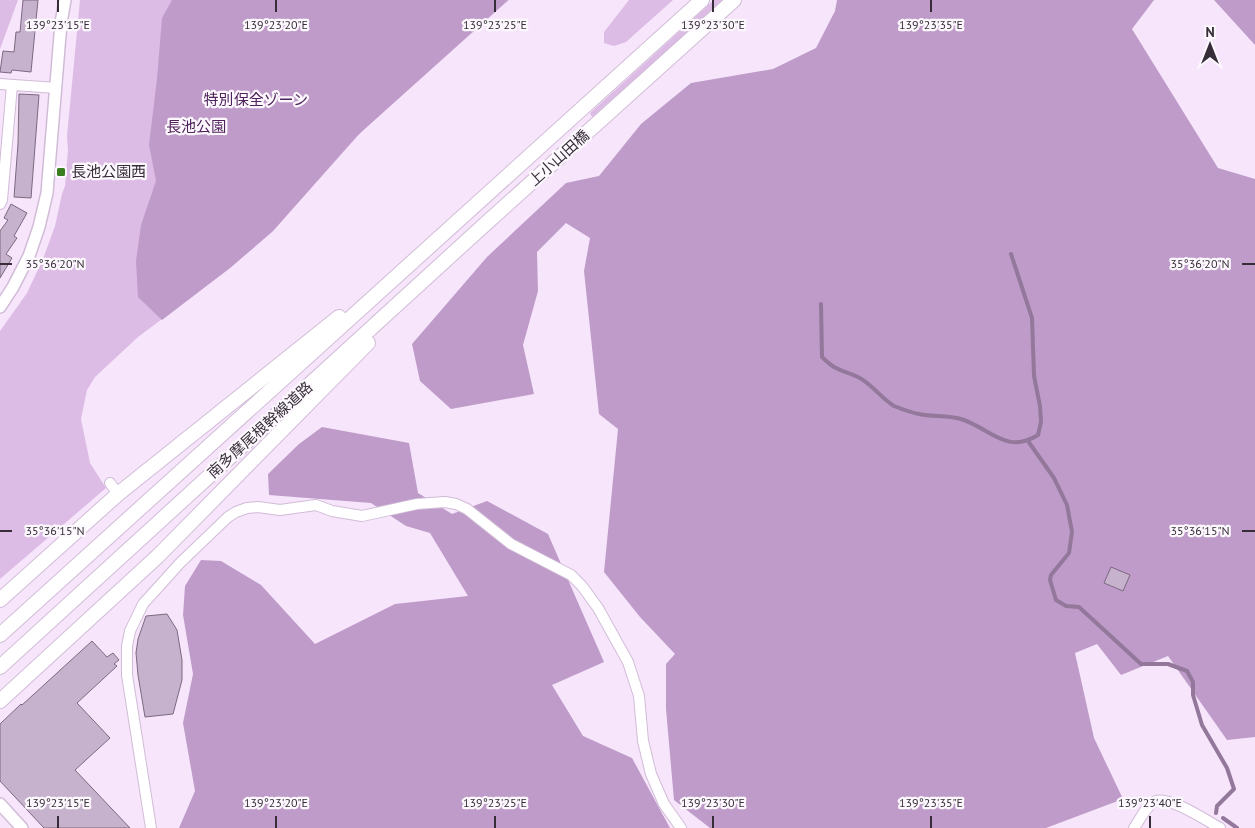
<svg xmlns="http://www.w3.org/2000/svg" width="1255" height="828" viewBox="0 0 1255 828" font-family="'PT Sans','Noto Sans JP',sans-serif">
  <style>
    .green { fill: #dcbbe5 }
    .forest { fill: #be9bc9 }
    .lines { fill: none; stroke-linecap: round; stroke-linejoin: round }
    .stream { stroke: #93789b; stroke-width: 4 }
    .building { fill: #c7b2cd; stroke: #7c6981 }
    .minor-casing { stroke: #d1bcd7; stroke-width: 12 }
    .tertiary-casing { stroke: #d1bcd7; stroke-width: 14 }
    .secondary-casing { stroke: #d1bcd7; stroke-width: 16 }
    .minor { stroke: #fff; stroke-width: 10 }
    .tertiary { stroke: #fff; stroke-width: 11 }
    .secondary { stroke: #fff; stroke-width: 14 }
    .ticks { fill: none; stroke: #362d38; stroke-width: 2 }
    .poi-dot { fill: #3a7e20; stroke: #fcf8fd; stroke-width: 2 }
    .labels { text-anchor: middle; stroke-width: 4.5; stroke-linejoin: round; paint-order: stroke }
    .park-label { font-size: 15px; fill: #4f235b; stroke: #fcf8fd }
    .street-label { font-size: 15px; fill: #362d38; stroke: #fcf8fd }
    .poi-label { font-size: 15px; fill: #362d38; stroke: #fcf8fd; text-anchor: start }
    .ticks-label { font-size: 12px; text-anchor: middle; fill: #362d38; stroke: #fcf8fd; stroke-width: 4.5; stroke-linejoin: round; paint-order: stroke }
  </style>
  <rect width="100%" height="100%" fill="#f7e5fc"/>
  <!-- green -->
  <path class="green" d="M0,0H18L0,49Z
    M80,0H509L363,130L272,232L230,268L138,337L95,377L87,390L81,419L90,463L106,488L0,579V331L27,293L43,259L55,226L62,194L65,186L68,150L67,136Z
    M629,0H673L626,42L614,46L604,43V32Z
    M714,0H725L592,117L590,113Z"/>
  <!-- forest -->
  <path class="forest" d="M172,0H508L357,136L273,231L230,268L162,320L138,297L136,261L141,225L156,181L149,145L157,79L162,18Z
    M837,0H1154L1132,29L1218,168L1255,179V737L1227,740L1168,656L1121,675L1097,644L1075,653L1094,738L1123,799L1046,828H710L674,800L666,709V664L675,654L640,617L604,572L618,429L599,414L584,271L590,238L566,223L537,252L538,291L523,345L534,394L451,409L420,381L412,344L487,257L566,183L599,176L641,124L691,83L773,69L816,48L835,11Z
    M1214,0H1255V45Z
    M322,427L409,443L418,493L452,514L487,501L548,534L604,662L552,685L583,736L632,758L670,828H179L195,791L183,723L193,674L183,615L185,586L201,560L221,561L261,585L315,644L395,604L468,596L430,533L406,526L371,503L269,495L268,474L299,444Z"/>
  <g class="lines">
    <!-- stream -->
    <path class="stream" d="M821,304L822,357C837,372 841,369 858,377C872,384 881,398 894,406C899,408 914,413 919,414C933,417 947,415 961,419C990,428 1006,455 1038,435L1041,422L1040,406L1034,376L1032,318L1011,254
      M1028,441L1054,478L1067,505L1072,532L1069,553L1051,575L1050,580L1056,600L1066,606L1079,607L1141,664H1168L1187,671L1193,682V695L1202,725L1227,768L1234,789L1217,806L1216,813
      M1223,818L1237,828"/>
  </g>
  <!-- building -->
  <path class="building" d="M23,0H38L31,72L12,70L11,73L0,72L3,51L14,52L16,32H20Z
    M19,94L39,95L31,198L14,197L18,144Z
    M11,204L27,213L14,236L17,238L6,254L12,258L0,278V231L8,220L4,218Z
    M1111,567L1130,575L1123,591L1104,583Z
    M167,614L177,630L182,660V680L173,714L145,717L138,675L136,653L138,639L146,616Z
    M92,641L107,657L113,653L119,660L114,664L117,666L77,703L110,738L75,770L130,828H44L0,781V724L21,704L22,705Z"/>
  <g class="lines">
    <defs>
      <path id="minor" d="M0,84L56,88
        M0,204L2,200L12,85
        M110,483L118,494
        M151,828L127,675V646L130,631L143,604L180,563L228,517L236,512L247,508L258,507L280,510L316,505L332,511L362,516L417,504L445,502L456,504L467,509L511,544L571,575L582,586L598,608L628,662L639,696L643,741L651,774L664,804L681,828
        M1134,828C1140,820 1146,805 1156,801C1170,796 1207,821 1220,828"/>
      <path id="tertiary" d="M0,307L13,287L29,256L39,227L47,193L61,23L65,0
        M0,804L22,828"/>
      <path id="secondary" d="M0,600L118,494L339,317
        M0,635L702,0
        M0,667L482,227L734,0
        M0,701L158,556L368,343"/>
    </defs>
    <!-- minor casing -->
    <use href="#minor" class="minor-casing"/>
    <!-- tertiary casing -->
    <use href="#tertiary" class="tertiary-casing"/>
    <!-- secondary casing -->
    <use href="#secondary" class="secondary-casing"/>
    <!-- minor -->
    <use href="#minor" class="minor"/>
    <!-- tertiary -->
    <use href="#tertiary" class="tertiary"/>
    <!-- secondary -->
    <use href="#secondary" class="secondary"/>
  </g>
  <!-- ticks -->
  <path class="ticks" d="M58,0V12M276,0V12M495,0V12M713,0V12M931,0V12M0,264H12M1242,264H1255M0,531H12M1242,531H1255M58,816V828M276,816V828M495,816V828M713,816V828M931,816V828M1150,816V828"/>
  <!-- markers -->
  <rect class="poi-dot" x="56" y="167" width="10" height="10" rx="2.5"/>
  <g class="labels">
    <!-- park labels -->
    <g class="park-label">
      <text x="256" y="105">特別保全ゾーン</text>
      <text x="196" y="132">長池公園</text>
    </g>
    <!-- street labels -->
    <g class="street-label">
      <text transform="translate(559 158) rotate(-42)" y="5">上小山田橋</text>
      <text transform="translate(260 430) rotate(-42)" y="5">南多摩尾根幹線道路</text>
    </g>
    <!-- poi labels -->
    <g class="poi-label">
      <text x="71" y="177">長池公園西</text>
    </g>
  </g>
  <g class="ticks-label">
    <text x="58" y="29">139°23'15"E</text>
    <text x="276" y="29">139°23'20"E</text>
    <text x="495" y="29">139°23'25"E</text>
    <text x="713" y="29">139°23'30"E</text>
    <text x="931" y="29">139°23'35"E</text>
    <text x="55" y="268">35°36'20"N</text>
    <text x="1200" y="268">35°36'20"N</text>
    <text x="55" y="535">35°36'15"N</text>
    <text x="1200" y="535">35°36'15"N</text>
    <text x="58" y="807">139°23'15"E</text>
    <text x="276" y="807">139°23'20"E</text>
    <text x="495" y="807">139°23'25"E</text>
    <text x="713" y="807">139°23'30"E</text>
    <text x="931" y="807">139°23'35"E</text>
    <text x="1150" y="807">139°23'40"E</text>
  </g>
  <!-- north arrow -->
  <g transform="translate(1210 45)" stroke="#fcf8fd" stroke-width="4" paint-order="stroke">
  <path d="M0-4L9 19L0 12L-9 19Z" fill="#362d38"/>
  <text y="-8" font-size="14" font-weight="bold" text-anchor="middle" fill="#362d38">N</text>
  </g>
</svg>
